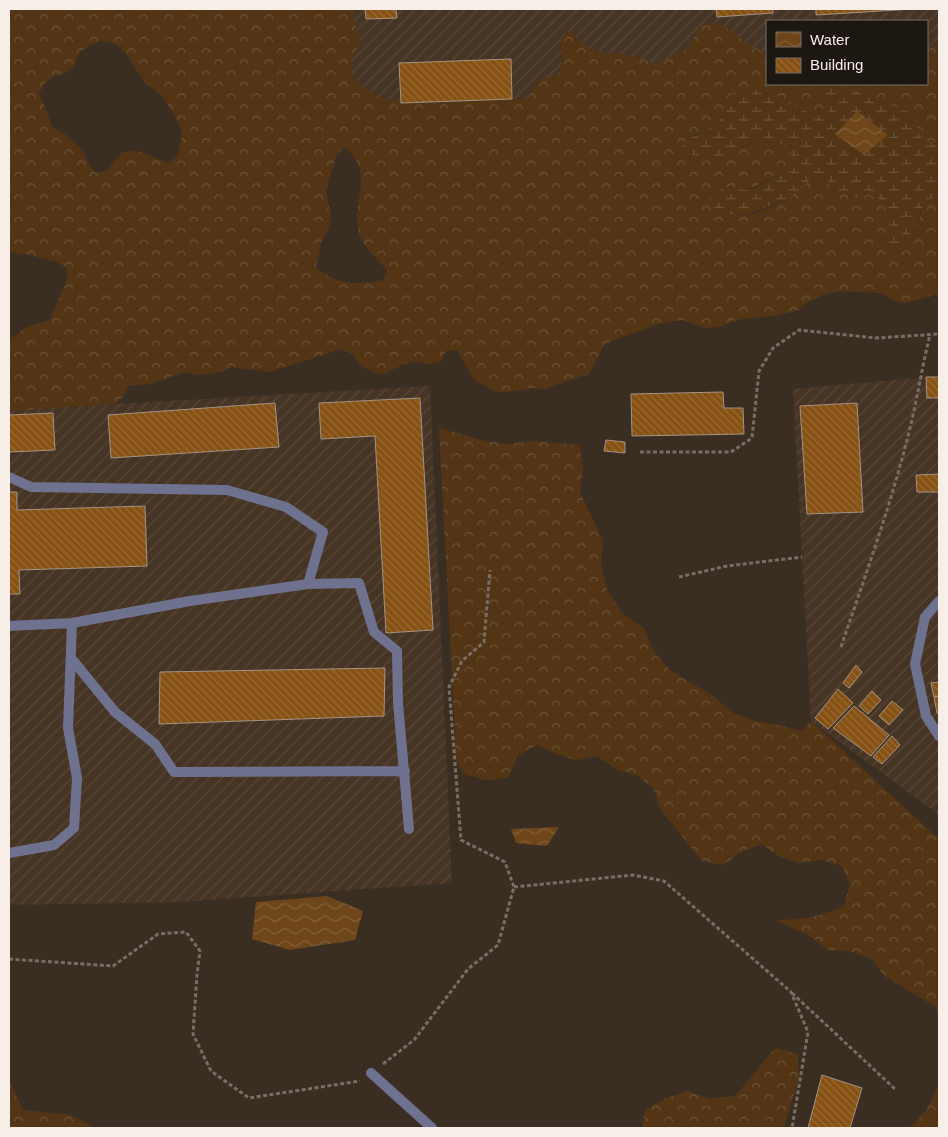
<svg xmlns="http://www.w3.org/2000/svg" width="948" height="1137" viewBox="0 0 948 1137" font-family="Helvetica,sans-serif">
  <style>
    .industrial { fill: url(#industrial-furrows) }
    .forest { fill: url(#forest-crowns); fill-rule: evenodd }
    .wetland { fill: url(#wetland-marsh) }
    .water { fill: url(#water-waves) }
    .building { fill: url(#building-back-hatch); stroke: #a39486 }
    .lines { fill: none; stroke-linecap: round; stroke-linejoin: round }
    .path { stroke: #796e64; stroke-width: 3; stroke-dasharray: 4 2.5; stroke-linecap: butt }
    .lane { stroke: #6e728f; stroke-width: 10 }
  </style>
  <defs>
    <pattern id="industrial-furrows" width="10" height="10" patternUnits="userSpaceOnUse" patternTransform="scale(1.25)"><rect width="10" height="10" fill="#463424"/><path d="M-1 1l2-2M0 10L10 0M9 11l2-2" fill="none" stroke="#584839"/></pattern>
    <pattern id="forest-crowns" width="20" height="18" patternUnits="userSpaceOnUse" patternTransform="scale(1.25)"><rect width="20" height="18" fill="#533516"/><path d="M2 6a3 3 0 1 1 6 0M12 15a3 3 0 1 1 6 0" fill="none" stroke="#6c5338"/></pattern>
    <pattern id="wetland-marsh" width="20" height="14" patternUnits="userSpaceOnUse" patternTransform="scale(1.25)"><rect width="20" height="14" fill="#533516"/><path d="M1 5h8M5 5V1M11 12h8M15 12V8" fill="none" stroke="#6c5338"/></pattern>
    <pattern id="water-waves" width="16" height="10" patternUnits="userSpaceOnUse" patternTransform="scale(1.25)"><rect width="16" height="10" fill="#6e461a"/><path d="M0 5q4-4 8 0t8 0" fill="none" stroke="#83613b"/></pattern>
    <pattern id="building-back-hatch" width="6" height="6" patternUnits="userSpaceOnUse" patternTransform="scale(1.25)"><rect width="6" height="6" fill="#865113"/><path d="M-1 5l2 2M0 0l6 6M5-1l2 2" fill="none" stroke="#986a35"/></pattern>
  </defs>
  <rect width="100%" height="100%" fill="#3a2e22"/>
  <!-- industrial -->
  <path class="industrial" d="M343,9H939V68L927,69V21H767V73L542,78L525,108L351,120Z
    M926,377H939V815L811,721L793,389Z
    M430,386L452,883L180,902L9,905V410Z"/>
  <!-- forest -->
  <path class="forest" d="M9,9H354C352,24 357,25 359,38C361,50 348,59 351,70C353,77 357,81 362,86C388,112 452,101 487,100C497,100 508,98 518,100L528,97L542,78L558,76L562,65L561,39L569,30L585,45L595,50L605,53L626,54L656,64L689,48L699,26L719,23L753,47L767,53V84H820L819,89L827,99L831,111L820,115L800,110L793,103L752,88L731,94C723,120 717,128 691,136L689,154L701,157L725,155L753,143L764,142L777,143L789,149L794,161L786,170L756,186L746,190L734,187L730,216H743L756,213L788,199L815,176L827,178L832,189L855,198L866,193L877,197L885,206L890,219L883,242L918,222L925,202L939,195V294L904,303L892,300L881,293L840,291L829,293L807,302L799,310L776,316L741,319L717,327L705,328L682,320L659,324L614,340L604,345L589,374L544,389L531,388L508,392H497L475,381L457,350L445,351L442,361L428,364L416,361L404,364L384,374L373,372L361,366L353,355L342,349L269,372L232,367L221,372L198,375L186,372L151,384L128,386L123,397L115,404L9,411V338L17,335L26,327L50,320L67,280V268L57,262L25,254L9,252ZM100,41C108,42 115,43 121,49C129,56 137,71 144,81C149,87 156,90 162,96C166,102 178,120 180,126C183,137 180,146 177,157L168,163C141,154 127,137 108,170L96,173L88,164L84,152L65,134L53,128L39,93L45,83L54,76L66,73L74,65L80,52L90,45ZM345,147C378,177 348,203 360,236C365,249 378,259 387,270L384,280C356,285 338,286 316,267L321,243L329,228L331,216L326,191L336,156Z
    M939,45V142H928L920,136C914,107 898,109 875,100C864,95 854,89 844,84H927V49Z
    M439,428L485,441L509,444L531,441L580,445L583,469L580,493L603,540L601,564L607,590L622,613L644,628L654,652L670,670L713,696L733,713L755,721L779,725L802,731L811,721L939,839V1020L936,1007L884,976L872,959L849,951L828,950L813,938L776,920C802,920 820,917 844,906L850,884L842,866L822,860L798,863L778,856L762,844L741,852L723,865L702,861L660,809L654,789L637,775L617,770L597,756L576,760L556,754L537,745L517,756L508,778L486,780L464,774L454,756L455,735Z
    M775,1048L798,1054L799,1079L791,1104L784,1128H642L645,1110L666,1098L688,1091L710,1099L735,1096Z
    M9,1080L23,1110L72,1115L95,1128H9Z
    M939,1084V1128H910L927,1109Z"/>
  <!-- wetland -->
  <path class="wetland" d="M820,84H844L874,100L905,110L914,116L920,136L928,142H939V195L925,202C915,225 916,231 894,247L883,242L890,219L885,206L877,197L866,193L855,198L832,190L827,178L815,176C806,183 798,193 788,199C781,202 773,204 766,207C743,218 730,220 708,204L712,193C720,190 727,187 735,187C739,188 743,190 747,190C760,188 785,171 794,161C792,158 791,153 789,150C782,141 763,140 752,143C742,146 734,153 724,156C712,159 700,157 689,154L682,144C689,138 695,136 703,132C721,124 726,112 731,94L752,88L793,103L800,110L820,115L830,111L827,99L819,89Z"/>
  <!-- water -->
  <path class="water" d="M857,111L888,135L864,155L835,134Z
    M559,827L547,846L516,843L511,829Z
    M327,896L363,911L355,940L290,950L252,939L256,902Z"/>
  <!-- building -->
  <path class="building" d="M365,9H396L397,18L366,19Z
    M716,9H773V13L717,17Z
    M816,9H913L816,15Z
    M511,59L512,99L401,103L399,63Z
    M926,377H939V398H927Z
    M723,392L724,408H743L744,434L632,436L631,394Z
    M420,398L433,630L386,633L375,436L321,439L319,403Z
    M275,403L279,447L111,458L108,415Z
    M857,403L863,512L807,514L800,406Z
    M53,413L55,450L9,452V415Z
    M606,440L625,442V453L604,451Z
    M939,474V492H917L916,475Z
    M9,492H17V510L145,506L147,566L19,570L20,594H9Z
    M856,665L862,672L849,688L843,683Z
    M385,668L384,716L159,724L160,672Z
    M939,682V696L934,697L931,683Z
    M838,689L853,703L828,729L815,718Z
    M872,691L881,700L868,714L859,706Z
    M939,696V713H937L934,697Z
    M892,701L903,710L889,725L879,716Z
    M854,706L889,735L871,756L833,728Z
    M892,736L900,745L882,764L873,757Z
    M822,1075L862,1088L850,1128H808Z"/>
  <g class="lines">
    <!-- path -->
    <path class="path" d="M640,452H731L752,438L759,371L773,348L799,330L876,338L939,334
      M679,577L727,566L802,557
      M841,647C865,576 891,505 909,432C917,400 922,367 930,335
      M514,887L633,875L664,881L791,992L808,1032L792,1128
      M9,959L113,966L158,934L186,932L200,951L197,974L193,1034L211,1071L249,1098L360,1081
      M792,993L896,1090
      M383,1064L414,1040L468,969L498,945L514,887L505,862L461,840L449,687L462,661L484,642L490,570"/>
    <!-- lane -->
    <path class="lane" d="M9,477L31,487L227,490L286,507L323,532L308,584L190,601L72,623L9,626
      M308,584L359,583L374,632L397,651L398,703L409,829
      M939,601L925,617L915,664L926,716L939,736
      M71,658L115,712L155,744L174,772L405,771
      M9,853L54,845L74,828L77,778L68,728L72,623
      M371,1073L432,1128"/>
  </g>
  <!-- border -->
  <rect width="948" height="1137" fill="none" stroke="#f7eee7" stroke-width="20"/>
  <!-- legend -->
  <rect x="766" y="20" width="162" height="65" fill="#1d1712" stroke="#746d67"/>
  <rect x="776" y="32" width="25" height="15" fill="url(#water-waves)" stroke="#746d67"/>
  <text x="810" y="45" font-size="15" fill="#f7eee7">Water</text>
  <rect x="776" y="58" width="25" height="15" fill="url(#building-back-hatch)" stroke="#746d67"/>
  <text x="810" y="70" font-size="15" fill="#f7eee7">Building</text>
</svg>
